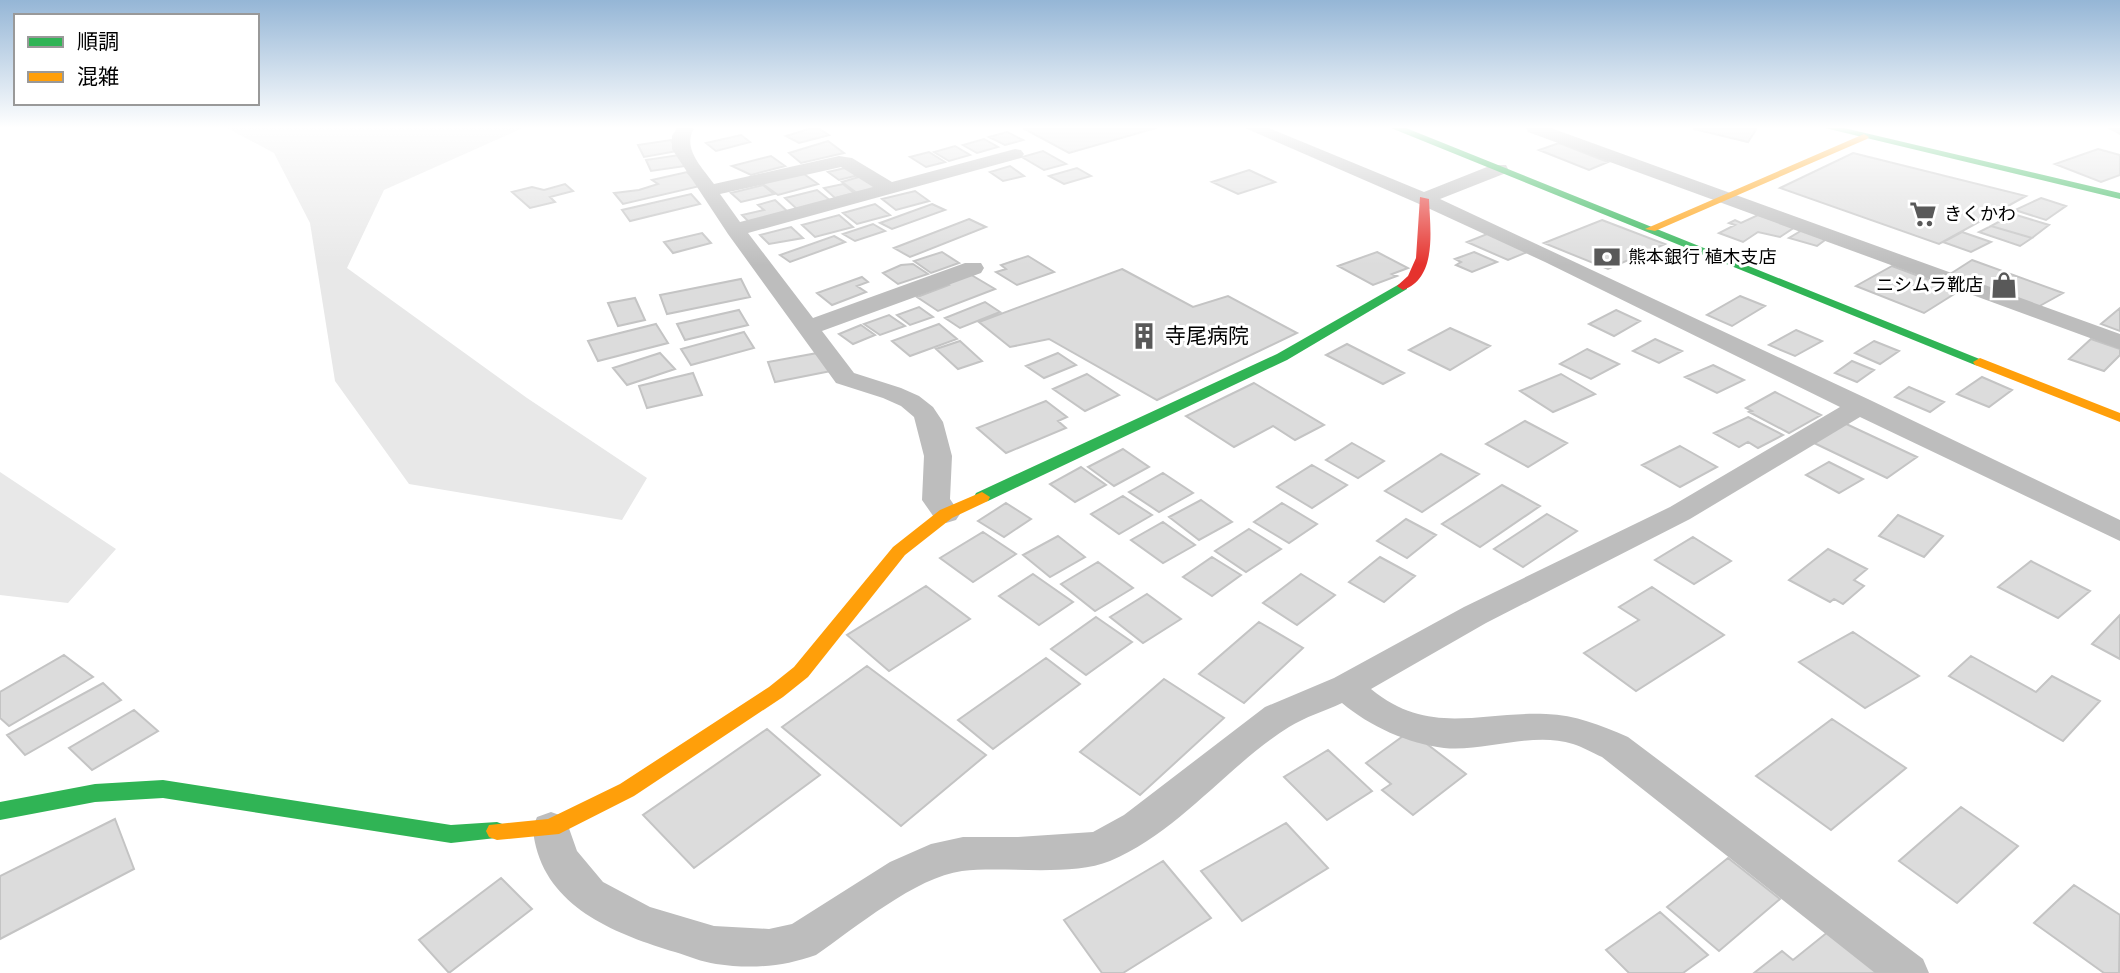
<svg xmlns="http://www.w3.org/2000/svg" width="2120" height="973" viewBox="0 0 2120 973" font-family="Lato,'Noto Sans JP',sans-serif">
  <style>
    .green { fill: #e8e8e8 }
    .building { fill: #dcdcdc; stroke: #c4c4c4; stroke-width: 2 }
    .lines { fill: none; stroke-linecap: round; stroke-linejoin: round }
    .street { fill: #bdbdbd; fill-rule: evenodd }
    .fast { fill: #30b455; fill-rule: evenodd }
    .slow { fill: #ff9f0a; fill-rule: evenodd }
    .jam { fill: #e5322d; fill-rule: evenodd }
    .labels { text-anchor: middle; stroke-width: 6; stroke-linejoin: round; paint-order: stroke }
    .far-poi-label { font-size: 18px; fill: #000; stroke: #fff; text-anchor: start }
    .poi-label { font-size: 21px; fill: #000; stroke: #fff; text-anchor: start }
  </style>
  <rect width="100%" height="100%" fill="#fff"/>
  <!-- green -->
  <path class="green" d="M227,128H523L384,190L347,268L527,398L647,478L622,520L409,484L335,381L310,223L274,153Z
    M0,472L116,549L68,603L0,595Z"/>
  <!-- building -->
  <path class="building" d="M812,128H818L829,135L799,143L786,136Z
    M1023,128H1156L1069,153Z
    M1757,128L1748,142L1694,129V128Z
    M1007,132L1023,140L1005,145L989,137Z
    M741,135L750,142L716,151L706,143Z
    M984,139L998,147L977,153L963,145Z
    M671,140L677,151L644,157L638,145Z
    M828,141L844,153L801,163L789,153Z
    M1559,143L1608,162L1589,170L1539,150Z
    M955,146L970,155L949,161L934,152Z
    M2098,149L2120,155V175L2101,182L2055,164Z
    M1043,151L1066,164L1044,170L1022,157Z
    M929,152L945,162L926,167L910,157Z
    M1853,153L2026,196L1939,244L1780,188Z
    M679,155L685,166L651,171L646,160Z
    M771,156L785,166L751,175L732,166Z
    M1010,166L1024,176L1003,181L990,172Z
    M845,168L859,175L839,180L828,172Z
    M1077,168L1091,176L1064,184L1049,176Z
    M1249,170L1275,182L1238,194L1212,182Z
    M687,172L700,186L623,204L614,193L639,190L658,184L652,180Z
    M804,174L818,184L778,195L760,182Z
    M862,176L877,188L857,193L842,182Z
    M565,184L573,191L550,197L555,202L530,208L512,192L532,187L544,190Z
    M843,184L854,193L835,198L824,188Z
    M763,185L774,194L741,202L731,193Z
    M817,190L831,201L798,210L785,198Z
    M915,191L929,201L896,210L882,199Z
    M691,194L700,204L630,221L622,210Z
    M2041,198L2066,206L2046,220L2015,210Z
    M775,200L788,212L749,222L742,215L764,210L758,205Z
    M875,204L890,215L857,224L843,213Z
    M932,204L945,210L892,229L880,223Z
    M2013,214L2049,225L2032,238L1991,226Z
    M839,215L853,227L815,237L802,225Z
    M1758,215L1795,227L1780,237L1758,232L1743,242L1719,233L1735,225L1729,223L1735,220L1741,223Z
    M969,219L986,227L910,257L894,248Z
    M1602,220L1665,244L1608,269L1544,243Z
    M873,224L885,231L855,241L843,234Z
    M1991,226L2032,238L2020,246L1979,232Z
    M791,227L803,238L769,244L760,235Z
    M1804,229L1829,237L1817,246L1789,238Z
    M1492,232L1532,250L1508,260L1467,242Z
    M1962,232L1991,242L1971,252L1943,242Z
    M702,233L711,243L673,253L664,242Z
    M834,236L845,242L790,262L780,255Z
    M942,252L959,263L931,273L914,261Z
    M1377,252L1408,268L1392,274L1397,276L1373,285L1338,266Z
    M1474,252L1497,262L1472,272L1456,265L1461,262L1455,259Z
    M1028,256L1054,272L1017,285L996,272L1006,269L1001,265Z
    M1972,260L2063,293L2036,308L1944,278Z
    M913,264L928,274L898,284L883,273L901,265Z
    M1892,266L1959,291L1924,313L1856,286Z
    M1122,269L1193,307L1228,296L1297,333L1157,400L1049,339L1010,347L979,322Z
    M968,273L995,289L938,311L917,297L949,285L944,281Z
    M862,277L868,282L857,286L866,292L832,305L817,293Z
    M741,279L750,297L667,314L660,295Z
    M1740,296L1765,306L1732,326L1707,315Z
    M635,298L645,320L618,326L608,303Z
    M985,302L1000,312L960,328L945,318Z
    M919,307L933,317L910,325L897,315Z
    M2120,308V331L2101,324Z
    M739,310L748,325L685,340L677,324Z
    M1616,310L1640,321L1614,336L1589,324Z
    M889,315L905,326L880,335L864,324Z
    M656,324L668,343L598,361L588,341Z
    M939,324L957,339L910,356L892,341Z
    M861,325L875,335L853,344L839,334Z
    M1450,328L1490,346L1450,370L1409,350Z
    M1796,330L1822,341L1795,356L1769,345Z
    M744,332L754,348L691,365L681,349Z
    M1655,339L1682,351L1659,363L1633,351Z
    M2091,339L2120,349V355L2104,371L2069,359Z
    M960,341L982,361L958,369L936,349Z
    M1874,341L1899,351L1880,364L1855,353Z
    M1347,344L1404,373L1383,384L1326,355Z
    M1587,349L1619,364L1591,379L1560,364Z
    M823,352L831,371L775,382L768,362Z
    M660,353L675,369L627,385L613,368Z
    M1058,353L1076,365L1044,378L1026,366Z
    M1852,361L1874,370L1857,382L1835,373Z
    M1713,365L1744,380L1717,393L1685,377Z
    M693,373L702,395L647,408L639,386Z
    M1087,374L1119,395L1085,411L1053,389Z
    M1561,374L1595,394L1553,412L1520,391Z
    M1982,377L2012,390L1989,407L1957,394Z
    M1254,383L1324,425L1295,440L1273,426L1234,447L1186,416Z
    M1909,387L1944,402L1930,412L1895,397Z
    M1775,392L1821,415L1789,433L1749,412L1752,411L1746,408Z
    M1046,401L1067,417L1058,421L1066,428L1006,453L977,428Z
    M1748,417L1783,435L1758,448L1748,442L1739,447L1714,433Z
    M1525,421L1567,443L1528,467L1486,444Z
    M1842,422L1917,457L1887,478L1812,442Z
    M1352,443L1384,461L1358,478L1326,460Z
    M1680,446L1717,467L1680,487L1642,465Z
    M1123,449L1149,467L1114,486L1088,467Z
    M1441,454L1479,474L1422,512L1385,491Z
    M1829,462L1863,479L1839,493L1806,475Z
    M1312,465L1347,485L1312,508L1277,487Z
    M1081,467L1106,485L1075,502L1050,484Z
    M1163,473L1193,493L1159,512L1129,492Z
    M1502,485L1540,506L1480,547L1442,524Z
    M1123,496L1152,515L1119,534L1091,514Z
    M1201,500L1232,522L1199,540L1169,517Z
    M1006,503L1031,519L1004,537L978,521Z
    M1282,503L1317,524L1289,543L1254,522Z
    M1547,514L1577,531L1523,567L1494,549Z
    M1898,515L1943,536L1924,557L1879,536Z
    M1406,519L1436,535L1407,558L1377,541Z
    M1163,522L1195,545L1163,563L1131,540Z
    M1249,529L1281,549L1246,572L1215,551Z
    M983,532L1016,554L973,582L940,558Z
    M1058,536L1085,557L1050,577L1023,555Z
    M1693,537L1731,561L1694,584L1655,560Z
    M1828,549L1867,569L1854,580L1864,586L1843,604L1834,599L1830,602L1789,580Z
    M1212,557L1241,575L1212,596L1183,577Z
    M1380,557L1415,576L1384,602L1349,582Z
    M2031,561L2090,591L2058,618L1998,587Z
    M1098,562L1133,588L1095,611L1061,584Z
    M1033,574L1073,602L1039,625L999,596Z
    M1301,574L1335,595L1297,625L1263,603Z
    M926,586L970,619L889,671L847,635Z
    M1652,587L1724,635L1636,691L1584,653L1639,620L1619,607Z
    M1147,594L1181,619L1143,643L1110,617Z
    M2120,615V659L2092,644Z
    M1096,617L1132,642L1086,675L1051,649Z
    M1259,622L1303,648L1244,703L1199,674Z
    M1853,632L1919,676L1865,708L1799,662Z
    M64,655L93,677L9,726L0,718V692Z
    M1971,656L2036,692L2052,676L2100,701L2063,741L1949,676Z
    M1046,658L1080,684L993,749L958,720Z
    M867,666L986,755L901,826L782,727Z
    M1164,679L1224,718L1140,795L1080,752Z
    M103,683L121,700L25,755L7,735Z
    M134,710L158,731L92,770L69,748Z
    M1832,719L1906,768L1831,830L1756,776Z
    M767,729L820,775L694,868L643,815Z
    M1410,731L1466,774L1413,815L1382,790L1391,784L1366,763Z
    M1328,750L1372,791L1327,820L1284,777Z
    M1961,807L2018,846L1957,903L1899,861Z
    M115,819L134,869L0,939V876Z
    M1286,823L1328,868L1242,921L1201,871Z
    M1728,858L1780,899L1719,951L1667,907Z
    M1163,861L1211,918L1123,973H1102L1064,920Z
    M501,878L532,909L449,973L419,940Z
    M2074,885L2120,915L2119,973H2104L2034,923Z
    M1660,912L1708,955L1683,973H1629L1606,950Z
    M1834,927L1883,973H1754L1782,951L1793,960Z"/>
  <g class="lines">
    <!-- street -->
    <path class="street" d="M677,128H694C682,149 702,167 714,184L839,156L852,158L892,182L1015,149L1021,150L1024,154L1021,158L748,233L813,318L965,263H981L984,268L981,273L822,331L854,373L901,388L919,396L933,407L943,422L952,456L950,499L960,514L956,520L946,523L936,520L922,500L924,456L914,417L901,406L883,398L836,383L728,234L672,149V136ZM841,167L873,187L740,222L720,194Z
      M1245,128H1269L1424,192L1492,165H1506L1508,169L1506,173L1440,199L1870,400L2120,520V541L1860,417L1690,519L1486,623L1371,689C1429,737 1480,711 1546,714C1576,715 1600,725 1628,737L1923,959L1929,973H1875L1602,757C1593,753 1583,747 1573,744C1532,731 1486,752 1444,748C1409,744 1369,726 1342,703C1325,711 1305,717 1289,727C1227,766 1179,832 1110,861C1071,877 1005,866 962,871C916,877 855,928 816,955C783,967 750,969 716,964C702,962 688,956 675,952C619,935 552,910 536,847C533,834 532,828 537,817L551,812L565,817L577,851L603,882L650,907L714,926L769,929L792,924L890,862L931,844L963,837H1018L1093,832L1124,815L1265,707L1334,678L1464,607L1670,507L1840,407L1545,262L1417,203Z
      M1526,128H1551L2120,334V349L1528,132Z
      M2107,128H2120V135Z"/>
    <!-- fast -->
    <path class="fast" d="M1391,128H1406L1987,362L1980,366L1975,365Z
      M1825,128H1844L2120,193V199Z
      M1403,282L1407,283V289L1287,360L988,501L982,502L974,497L976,493L1277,354Z
      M163,780L451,825L497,822L505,825L508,831L505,837L451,843L163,798L95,802L0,820V802L95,784Z"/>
    <!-- slow -->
    <path class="slow" d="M1864,134L1869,137L1867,139L1655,231L1645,229Z
      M1980,358L2120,413V422L1975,365L1973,362Z
      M982,492L990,497L988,501L952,518L905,555L808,677L783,697L634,796L559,834L497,840L489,837L486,831L489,825L548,819L620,784L769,687L794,667L893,547L940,510Z"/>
    <!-- jam -->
    <path class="jam" d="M1420,197L1429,199C1430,228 1438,278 1403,290L1397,286L1408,276L1416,258Z"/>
  </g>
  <!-- sky -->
  <linearGradient id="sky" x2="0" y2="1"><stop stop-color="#95b6d6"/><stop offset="0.48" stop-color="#fff"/><stop offset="1" stop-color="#fff" stop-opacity="0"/></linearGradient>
  <rect width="2120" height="265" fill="url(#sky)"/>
  <!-- icons -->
  <defs>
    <symbol id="supermarket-bare" viewBox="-9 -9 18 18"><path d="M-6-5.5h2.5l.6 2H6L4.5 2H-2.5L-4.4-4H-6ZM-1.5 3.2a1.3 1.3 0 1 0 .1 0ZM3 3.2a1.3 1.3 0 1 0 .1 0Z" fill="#595959" stroke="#fff" stroke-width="2.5" paint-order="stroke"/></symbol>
    <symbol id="bank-bare" viewBox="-9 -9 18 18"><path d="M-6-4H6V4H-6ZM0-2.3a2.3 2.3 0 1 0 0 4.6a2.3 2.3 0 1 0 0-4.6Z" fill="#595959" stroke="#fff" stroke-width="2.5" paint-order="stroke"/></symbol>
    <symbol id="shop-bare" viewBox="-9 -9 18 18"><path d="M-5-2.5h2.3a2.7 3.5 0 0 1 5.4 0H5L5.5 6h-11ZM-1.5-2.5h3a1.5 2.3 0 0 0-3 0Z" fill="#595959" stroke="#fff" stroke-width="2.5" paint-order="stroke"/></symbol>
    <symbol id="building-bare" viewBox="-9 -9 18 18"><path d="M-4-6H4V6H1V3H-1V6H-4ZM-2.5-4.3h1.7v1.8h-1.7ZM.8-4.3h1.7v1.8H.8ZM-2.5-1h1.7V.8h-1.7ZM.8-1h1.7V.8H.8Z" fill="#595959" stroke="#fff" stroke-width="2.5" paint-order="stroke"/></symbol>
  </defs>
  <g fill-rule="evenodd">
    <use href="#supermarket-bare" x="1904" y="195" width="38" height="38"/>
    <use href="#bank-bare" x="1588" y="238" width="38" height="38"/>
    <use href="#shop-bare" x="1985" y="266" width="38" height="38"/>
    <use href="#building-bare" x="1125" y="317" width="38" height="38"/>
  </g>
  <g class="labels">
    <!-- far-poi labels -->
    <g class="far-poi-label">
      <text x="1944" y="220">きくかわ</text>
      <text x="1628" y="263">熊本銀行 植木支店</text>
      <text x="1983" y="291" text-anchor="end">ニシムラ靴店</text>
    </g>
    <!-- poi labels -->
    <g class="poi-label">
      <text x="1165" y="343">寺尾病院</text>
    </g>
  </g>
  <!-- legend -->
  <rect x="14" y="14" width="245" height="91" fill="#ffffff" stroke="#999999" stroke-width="2"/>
  <rect x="28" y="37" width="35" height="10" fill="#30b455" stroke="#999999" stroke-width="2"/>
  <text x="77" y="49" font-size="21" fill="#000000">順調</text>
  <rect x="28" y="72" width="35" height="10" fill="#ff9f0a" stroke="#999999" stroke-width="2"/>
  <text x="77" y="84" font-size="21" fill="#000000">混雑</text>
</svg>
